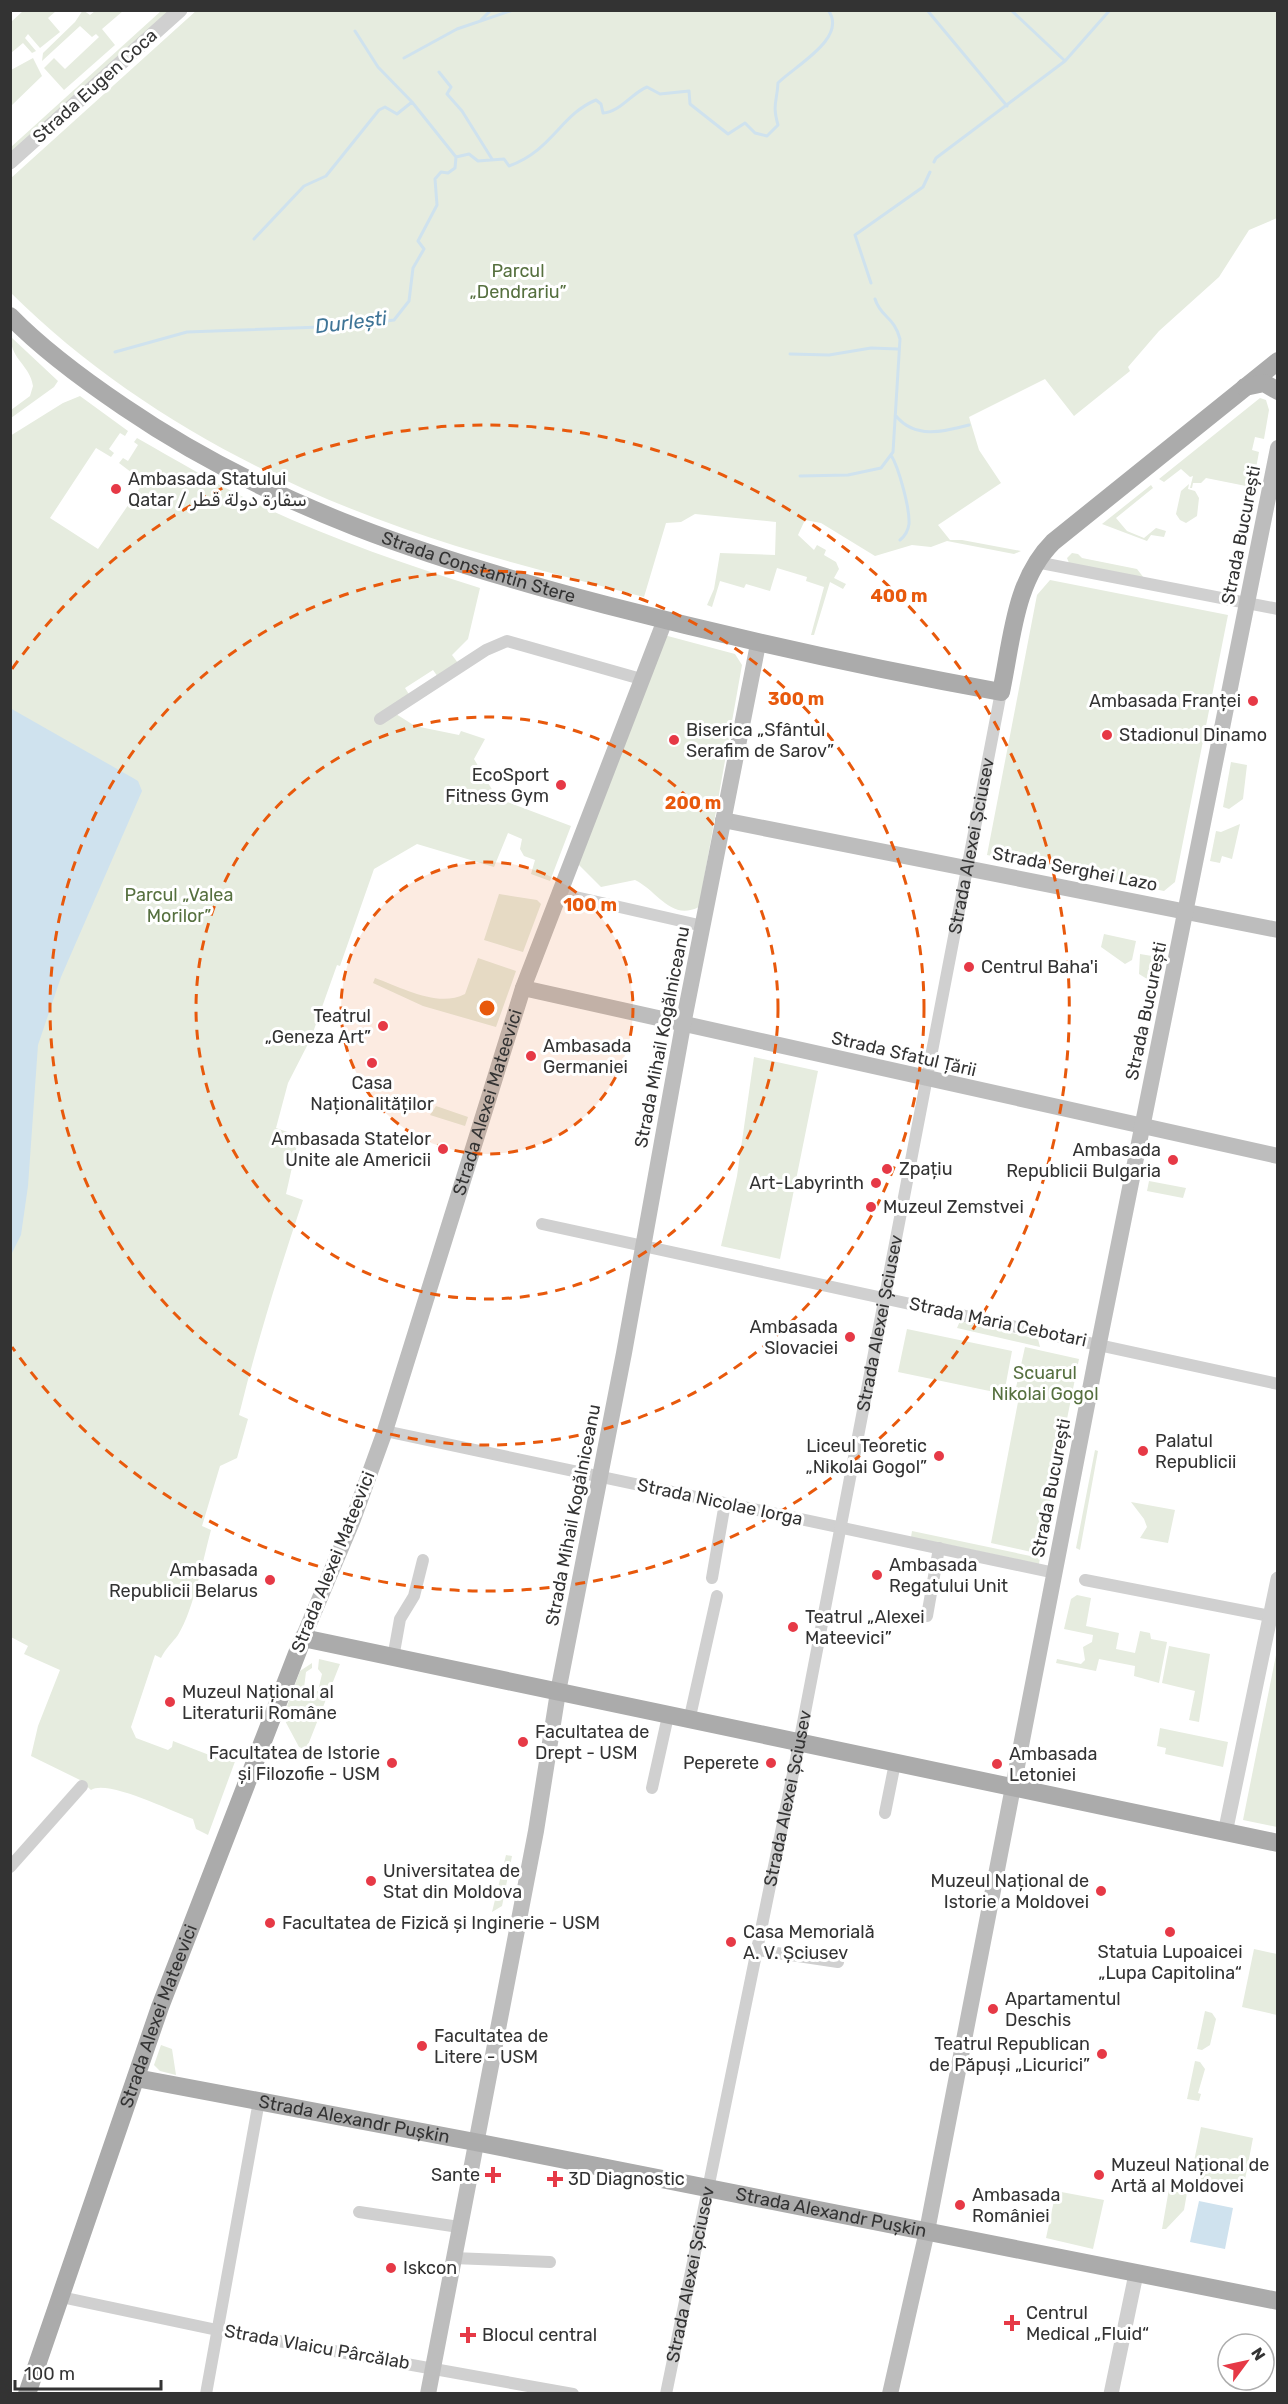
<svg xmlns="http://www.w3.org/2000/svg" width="1288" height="2404" viewBox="0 0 1288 2404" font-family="Rubik,'Noto Sans Arabic',sans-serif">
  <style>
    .green { fill: #e6ecdf }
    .water { fill: #cfe2ee }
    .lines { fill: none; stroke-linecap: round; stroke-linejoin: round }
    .stream { stroke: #cfe2ee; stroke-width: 3 }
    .minor { stroke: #d0d0d0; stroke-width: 12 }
    .tertiary { stroke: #d0d0d0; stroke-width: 15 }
    .secondary { stroke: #bdbdbd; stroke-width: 16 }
    .primary { stroke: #ababab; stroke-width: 18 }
    .ring { fill: none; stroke: #e8590c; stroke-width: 3; stroke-dasharray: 10 8 }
    .poi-dot { fill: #e63946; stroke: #fff; stroke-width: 2 }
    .labels { text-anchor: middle; stroke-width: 6; stroke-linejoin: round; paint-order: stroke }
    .street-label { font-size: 18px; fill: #333; stroke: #fff }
    .park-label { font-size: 18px; fill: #56703f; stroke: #fff }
    .poi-label { font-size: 18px; fill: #333; stroke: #fff; text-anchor: start }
    .water-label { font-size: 20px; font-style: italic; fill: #3f7597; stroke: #fff }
    .centre { fill: #e8590c; stroke: #fff; stroke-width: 3 }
    .ring-label { font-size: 18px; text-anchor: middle; font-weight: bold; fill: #e8590c; stroke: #fff; stroke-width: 6; stroke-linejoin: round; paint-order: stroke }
  </style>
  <rect width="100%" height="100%" fill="#fff"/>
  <!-- green -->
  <path class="green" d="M83,10L90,15L95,11H123L102,29L115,45L64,90L44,68L54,58L65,69L99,37L96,34L92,37L80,26L42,61L43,53L75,22Z
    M197,10L1277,11V218L1249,230L1219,277L1159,331L1128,367L1130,371L1074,416L1045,379L969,417L979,450L1001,483L938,525L950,540H962L1021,551L1014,554L947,541L931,547L912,545L875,556L821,523L805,520L798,535L814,550L817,545L826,550L824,555L836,562L839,569L834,578L846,584L843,589L830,582L814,635H811L824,587L806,581L807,577L777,568L770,591L746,584L744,588L720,581L712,607L707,605L714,589L720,553L775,555L776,522L695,514L681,522L666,523L644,597C581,581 518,565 456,546C292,495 133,414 11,293V178Z
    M23,11H56L48,18L60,32L40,48L28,34L25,38L36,51L32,53L23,43L11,53V22Z
    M161,11H169L11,155V147Z
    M33,58L42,76L11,106V70Z
    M11,337L58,381L54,387L11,418V410L30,396L33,386C30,365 10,359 11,337Z
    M80,396L128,431L125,436L120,433L109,449L114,453L111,457L96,448L50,518L98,549L144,482L119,463L123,458L128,461L138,445L134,442L137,438C176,460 216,484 257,504C329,538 404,564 480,588L468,639L452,655L458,663L438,677L433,670L405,688L410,696L396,714L415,726L459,735L461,731L485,739L474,759L497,798L571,826L550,881L531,874L535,860L524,856L520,849L522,839L508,833L494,867L417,844L374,869L340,966L337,965L311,1038L288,1083L276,1128L299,1136L286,1194L303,1200C279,1271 257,1342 239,1415L248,1419L237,1458L220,1466L202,1526L211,1530C203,1559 194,1609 178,1635C172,1643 166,1648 161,1658L155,1655L131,1727L136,1738L168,1750L172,1747L173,1741L217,1758L228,1754L237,1756L208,1835L196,1829L193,1819C171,1811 107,1779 91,1790L80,1780L31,1756L38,1726L60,1670L24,1654L28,1646L11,1637L10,436L63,403Z
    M1260,398L1266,400L1269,410L1264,439L1255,437L1252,450L1259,452L1242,544L1235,543L1246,486L1206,478L1201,483H1193L1192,488H1190L1193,476L1190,477L1181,469L1164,482L1159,479Z
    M1189,484L1188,489L1195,491L1199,498L1197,516L1186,523L1180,520L1176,514L1181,491Z
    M1151,485L1153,488L1116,518L1127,531L1144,538L1156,528L1166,531L1164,537L1151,535L1147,541L1102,524Z
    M1072,553L1078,554L1082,558L1137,569L1144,578L1069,563L1067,558Z
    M1050,580L1228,615L1175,882L1164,891L987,855L1037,595Z
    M664,635L735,654L742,665L699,907C670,921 658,891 635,880L601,887L576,862Z
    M1231,762L1247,765L1243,799L1229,809L1223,807Z
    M1240,824L1232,859L1222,856L1220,863L1210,861L1216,831L1221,832Z
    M499,894L537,900L541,904L523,952L484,940Z
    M1104,934L1136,941L1132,960L1125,964L1101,947Z
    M1140,954L1158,957L1152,982L1139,974Z
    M478,958L516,971L496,1027L423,1006L373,983L375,978C403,988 438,1008 465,994Z
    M754,1057L818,1071L780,1259L721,1246L737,1176Z
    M436,1106L468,1117L465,1126L430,1115Z
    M1149,1181L1186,1188L1183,1198L1147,1191Z
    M960,1321L1038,1339L1040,1347L957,1328Z
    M907,1329L1012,1351L1004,1394L898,1372Z
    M1025,1347L1079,1359L1040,1554L991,1543L1018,1402L1013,1401Z
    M1095,1450L1098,1451L1080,1550L1076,1548Z
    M1131,1502L1175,1510L1168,1543L1140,1538L1147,1527L1144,1519Z
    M912,1531L1040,1558L1039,1564L911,1537Z
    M1077,1595L1091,1598L1086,1626L1119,1633L1116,1649L1135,1653L1140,1631L1150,1633L1151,1639L1167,1642L1159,1683L1134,1676L1135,1666L1099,1659L1096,1671L1056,1663L1057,1659L1081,1664L1085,1660L1083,1647L1092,1642L1093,1635L1064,1629L1071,1599Z
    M1169,1646L1210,1654L1199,1722L1189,1720L1195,1691L1162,1683Z
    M1277,1650L1278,1827H1277L1243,1820Z
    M319,1659L340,1664L306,1750L299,1747L283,1717L300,1671L312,1663V1668L306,1672L304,1688L307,1693L318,1691L322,1674L318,1669Z
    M1160,1728L1228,1742L1223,1767L1165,1754L1166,1748L1157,1746Z
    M506,1855L512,1856L502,1906L492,1912Z
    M1254,1949L1277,1954V2015L1242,2007Z
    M1205,2011L1212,2013L1216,2019L1210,2045L1202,2050L1197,2049Z
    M161,2045L172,2049L176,2075L160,2071L154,2065Z
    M1195,2061L1200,2062L1205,2069L1198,2093L1201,2094L1199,2101L1187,2099Z
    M1201,2127L1253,2138L1243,2190L1203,2182L1193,2166Z
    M1170,2183L1188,2187L1184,2210L1166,2229H1162Z
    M1056,2191L1104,2200L1093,2249L1046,2238Z"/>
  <!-- water -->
  <path class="water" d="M10,708L133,778L138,781L142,791L61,977L38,1045L28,1186L21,1235L12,1253Z
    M1199,2201L1233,2208L1225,2249L1190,2242Z"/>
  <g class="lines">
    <!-- stream -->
    <path class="stream" d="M927,10L1007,106
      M1011,10L1065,61
      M481,20L491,10
      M355,31L378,67L412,102L456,157
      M404,58L457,29L513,10
      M439,72L451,87L447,94L462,111L492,159
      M934,162L936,158L1065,61L1110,10
      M254,239L304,186L326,176L379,110L385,107L397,114L412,102
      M871,283L855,235L923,187L930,172
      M115,352L187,332L347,326L394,320L409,301L413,268L424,249L418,241L437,205L435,179L441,172L448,173L455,168L456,157L469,154L478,161L504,159L509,166C553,150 560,115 596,100L601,104L603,113C620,112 632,93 647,87L660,94L689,91L690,104L728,134L745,123L755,133L767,136L778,125C772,104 777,102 778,83C793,67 849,38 828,10
      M790,354L829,355L871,348L898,349
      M896,416C915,439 943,432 969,425
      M891,455C899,468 910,509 909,524C908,531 905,536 900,540
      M800,476L848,475L881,468L893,452L900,339C894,316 881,318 875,299"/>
    <!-- minor -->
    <g class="minor">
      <path d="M1036,562L1278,609"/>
      <path d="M380,719L486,650L507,641L641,679"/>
      <path d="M558,893L703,926"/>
      <path d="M542,1224L1278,1384"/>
      <path d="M385,1431L1055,1573"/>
      <path d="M712,1578L725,1503"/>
      <path d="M1085,1580L1270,1616"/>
      <path d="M927,1616L939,1548"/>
      <path d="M393,1658L400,1619L414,1596L423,1560"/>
      <path d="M689,1721L717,1596"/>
      <path d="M652,1788L668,1716"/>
      <path d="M885,1813L895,1763"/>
      <path d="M10,1867L82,1786"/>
      <path d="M757,1950L838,1962"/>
      <path d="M359,2212L459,2227"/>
      <path d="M453,2258L550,2262"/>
      <path d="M61,2297L217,2330L573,2394"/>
      <path d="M206,2394L259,2101"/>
      <path id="s1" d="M666,2394L797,1754L1001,692"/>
    </g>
    <!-- tertiary -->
    <path class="tertiary" d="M10,162L180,10
      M1225,1833L1278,1579
      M1111,2394L1136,2274"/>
    <!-- secondary -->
    <g class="secondary">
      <path d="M723,820L1278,930"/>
      <path d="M523,988L1278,1156"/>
      <path id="s2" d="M303,1638L352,1522L385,1431L523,988L665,620"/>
      <path d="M428,2394L536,1831L558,1692L624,1353L683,1025L758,644"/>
      <path d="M890,2394L927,2231L1099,1343L1278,448"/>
    </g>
    <!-- primary -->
    <g class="primary">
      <path id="s3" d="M10,316C44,351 84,380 124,407C272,508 434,560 606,605C737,639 868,668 1001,692C1012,641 1014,581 1053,542L1278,361"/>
      <path d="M1245,387L1264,383L1278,391"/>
      <path id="s4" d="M136,2078L475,2142L1278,2301"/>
      <path id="s5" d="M27,2394L160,2007L303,1638L1278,1843"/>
    </g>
  </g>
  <!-- distance rings -->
  <circle cx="487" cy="1008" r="146" fill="#e8590c" fill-opacity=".12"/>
  <g class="ring">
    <circle cx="487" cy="1008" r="146"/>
    <circle cx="487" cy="1008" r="291"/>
    <circle cx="487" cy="1008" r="437"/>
    <path d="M12 669A583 583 0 1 1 12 1347"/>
  </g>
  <!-- markers -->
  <g class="poi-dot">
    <circle cx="116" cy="489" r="6"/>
    <circle cx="1253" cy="701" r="6"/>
    <circle cx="1107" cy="735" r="6"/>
    <circle cx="674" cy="740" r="6"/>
    <circle cx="561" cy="785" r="6"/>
    <circle cx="969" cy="967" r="6"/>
    <circle cx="383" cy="1026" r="6"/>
    <circle cx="531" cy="1056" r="6"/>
    <circle cx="372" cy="1063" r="6"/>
    <circle cx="443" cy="1149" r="6"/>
    <circle cx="1173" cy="1160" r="6"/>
    <circle cx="887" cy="1169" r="6"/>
    <circle cx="876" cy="1183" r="6"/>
    <circle cx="871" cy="1207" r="6"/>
    <circle cx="850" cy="1337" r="6"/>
    <circle cx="1143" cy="1451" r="6"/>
    <circle cx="939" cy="1456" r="6"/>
    <circle cx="877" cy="1575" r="6"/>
    <circle cx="270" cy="1580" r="6"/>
    <circle cx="793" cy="1627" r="6"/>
    <circle cx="170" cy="1702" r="6"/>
    <circle cx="523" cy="1742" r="6"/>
    <circle cx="392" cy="1763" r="6"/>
    <circle cx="771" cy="1763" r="6"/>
    <circle cx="997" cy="1764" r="6"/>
    <circle cx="371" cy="1881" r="6"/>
    <circle cx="1101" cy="1891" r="6"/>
    <circle cx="270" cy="1923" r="6"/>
    <circle cx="1170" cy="1932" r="6"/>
    <circle cx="731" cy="1942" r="6"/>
    <circle cx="993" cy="2009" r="6"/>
    <circle cx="422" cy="2046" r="6"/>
    <circle cx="1102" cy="2054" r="6"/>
    <path d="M490 2166h6v6h6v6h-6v6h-6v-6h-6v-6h6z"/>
    <circle cx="1099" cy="2175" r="6"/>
    <path d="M552 2170h6v6h6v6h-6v6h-6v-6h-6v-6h6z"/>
    <circle cx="960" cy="2205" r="6"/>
    <circle cx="391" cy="2268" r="6"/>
    <path d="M1009 2314h6v6h6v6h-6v6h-6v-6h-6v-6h6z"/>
    <path d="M465 2326h6v6h6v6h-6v6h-6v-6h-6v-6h6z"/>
  </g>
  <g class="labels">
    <!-- street labels -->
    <g class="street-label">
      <text transform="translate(95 86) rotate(-42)" y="6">Strada Eugen Coca</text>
      <text transform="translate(1241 535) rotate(-79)" y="6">Strada București</text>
      <text dy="6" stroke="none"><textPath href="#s3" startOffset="537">Strada Constantin Stere</textPath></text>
      <text dy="6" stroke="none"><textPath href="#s1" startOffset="1578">Strada Alexei Șciusev</textPath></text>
      <text transform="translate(1075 869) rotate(11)" y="6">Strada Serghei Lazo</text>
      <text transform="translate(1146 1011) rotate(-78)" y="6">Strada București</text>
      <text transform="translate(662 1037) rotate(-79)" y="6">Strada Mihail Kogălniceanu</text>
      <text transform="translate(904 1054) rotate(13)" y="6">Strada Sfatul Țării</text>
      <text dy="6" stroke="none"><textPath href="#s2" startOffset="567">Strada Alexei Mateevici</textPath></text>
      <text dy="6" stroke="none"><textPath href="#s1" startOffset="1092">Strada Alexei Șciusev</textPath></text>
      <text transform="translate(998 1322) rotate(12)" y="6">Strada Maria Cebotari</text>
      <text transform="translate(1051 1488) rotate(-79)" y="6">Strada București</text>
      <text transform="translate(720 1502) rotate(12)" y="6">Strada Nicolae Iorga</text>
      <text transform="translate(573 1515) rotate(-79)" y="6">Strada Mihail Kogălniceanu</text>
      <text transform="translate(333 1562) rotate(-68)" y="6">Strada Alexei Mateevici</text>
      <text dy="6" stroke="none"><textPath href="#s1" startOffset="608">Strada Alexei Șciusev</textPath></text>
      <text dy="6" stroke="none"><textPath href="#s5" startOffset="400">Strada Alexei Mateevici</textPath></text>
      <text dy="6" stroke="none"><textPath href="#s4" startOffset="222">Strada Alexandr Pușkin</textPath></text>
      <text dy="6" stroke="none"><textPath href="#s4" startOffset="708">Strada Alexandr Pușkin</textPath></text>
      <text dy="6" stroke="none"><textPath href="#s1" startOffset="122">Strada Alexei Șciusev</textPath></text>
      <text transform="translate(317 2347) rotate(10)" y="6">Strada Vlaicu Pârcălab</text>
    </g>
    <!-- park labels -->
    <g class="park-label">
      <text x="518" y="277">Parcul<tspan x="518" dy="21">„Dendrariu”</tspan></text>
      <text x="179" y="901">Parcul „Valea<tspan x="179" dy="21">Morilor”</tspan></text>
      <text x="1045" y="1379">Scuarul<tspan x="1045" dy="21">Nikolai Gogol</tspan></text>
    </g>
    <!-- poi labels -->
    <g class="poi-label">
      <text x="128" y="485">Ambasada Statului<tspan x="128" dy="21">Qatar / سفارة دولة قطر</tspan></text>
      <text x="1241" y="707" text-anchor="end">Ambasada Franței</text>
      <text x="686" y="736">Biserica „Sfântul<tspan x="686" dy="21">Serafim de Sarov”</tspan></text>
      <text x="1119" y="741">Stadionul Dinamo</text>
      <text x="549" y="781" text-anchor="end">EcoSport<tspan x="549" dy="21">Fitness Gym</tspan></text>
      <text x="981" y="973">Centrul Baha'i</text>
      <text x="371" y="1022" text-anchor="end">Teatrul<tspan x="371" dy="21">„Geneza Art”</tspan></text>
      <text x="543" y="1052">Ambasada<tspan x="543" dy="21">Germaniei</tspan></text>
      <text x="372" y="1089" text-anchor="middle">Casa<tspan x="372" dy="21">Naționalităților</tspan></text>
      <text x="431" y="1145" text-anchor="end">Ambasada Statelor<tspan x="431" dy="21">Unite ale Americii</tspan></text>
      <text x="1161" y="1156" text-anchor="end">Ambasada<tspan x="1161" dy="21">Republicii Bulgaria</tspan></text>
      <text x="899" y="1175">Zpațiu</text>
      <text x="864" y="1189" text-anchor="end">Art-Labyrinth</text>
      <text x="883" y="1213">Muzeul Zemstvei</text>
      <text x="838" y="1333" text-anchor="end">Ambasada<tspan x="838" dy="21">Slovaciei</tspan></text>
      <text x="1155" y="1447">Palatul<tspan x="1155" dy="21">Republicii</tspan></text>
      <text x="927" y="1452" text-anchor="end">Liceul Teoretic<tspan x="927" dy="21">„Nikolai Gogol”</tspan></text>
      <text x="889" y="1571">Ambasada<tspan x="889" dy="21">Regatului Unit</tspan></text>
      <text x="258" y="1576" text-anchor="end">Ambasada<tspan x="258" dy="21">Republicii Belarus</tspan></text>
      <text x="805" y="1623">Teatrul „Alexei<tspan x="805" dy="21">Mateevici”</tspan></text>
      <text x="182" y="1698">Muzeul Național al<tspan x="182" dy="21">Literaturii Române</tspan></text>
      <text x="535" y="1738">Facultatea de<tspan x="535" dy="21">Drept - USM</tspan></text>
      <text x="380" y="1759" text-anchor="end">Facultatea de Istorie<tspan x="380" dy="21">și Filozofie - USM</tspan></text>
      <text x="1009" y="1760">Ambasada<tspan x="1009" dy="21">Letoniei</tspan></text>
      <text x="759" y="1769" text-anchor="end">Peperete</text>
      <text x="383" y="1877">Universitatea de<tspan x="383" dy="21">Stat din Moldova</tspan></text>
      <text x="1089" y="1887" text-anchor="end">Muzeul Național de<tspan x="1089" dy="21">Istorie a Moldovei</tspan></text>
      <text x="282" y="1929">Facultatea de Fizică și Inginerie - USM</text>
      <text x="743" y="1938">Casa Memorială<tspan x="743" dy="21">A. V. Șciusev</tspan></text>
      <text x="1170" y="1958" text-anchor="middle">Statuia Lupoaicei<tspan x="1170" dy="21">„Lupa Capitolina“</tspan></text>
      <text x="1005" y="2005">Apartamentul<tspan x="1005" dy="21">Deschis</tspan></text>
      <text x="434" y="2042">Facultatea de<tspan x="434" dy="21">Litere - USM</tspan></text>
      <text x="1090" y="2050" text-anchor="end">Teatrul Republican<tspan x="1090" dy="21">de Păpuși „Licurici”</tspan></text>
      <text x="1111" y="2171">Muzeul Național de<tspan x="1111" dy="21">Artă al Moldovei</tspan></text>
      <text x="480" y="2181" text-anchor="end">Sante</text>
      <text x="568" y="2185">3D Diagnostic</text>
      <text x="972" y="2201">Ambasada<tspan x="972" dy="21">României</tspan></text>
      <text x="403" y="2274">Iskcon</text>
      <text x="1026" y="2319">Centrul<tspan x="1026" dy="21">Medical „Fluid“</tspan></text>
      <text x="482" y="2341">Blocul central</text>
    </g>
    <!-- water labels -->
    <g class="water-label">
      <text transform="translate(351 322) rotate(-7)" y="7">Durlești</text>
    </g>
  </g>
  <circle cx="487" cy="1008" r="9" class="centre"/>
  <g class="ring-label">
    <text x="899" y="602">400 m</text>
    <text x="796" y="705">300 m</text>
    <text x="693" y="809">200 m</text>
    <text x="590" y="911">100 m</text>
  </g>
  <!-- border -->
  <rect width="1288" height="2404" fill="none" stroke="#333333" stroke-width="24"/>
  <!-- north arrow -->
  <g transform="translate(1246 2362) rotate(57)"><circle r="28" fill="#ffffff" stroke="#adadad" stroke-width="1.5"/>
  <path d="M0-4.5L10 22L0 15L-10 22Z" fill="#e63946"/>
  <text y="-9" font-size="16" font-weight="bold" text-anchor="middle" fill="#333333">N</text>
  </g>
  <!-- scale -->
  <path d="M15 2380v9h146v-9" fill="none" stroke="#333333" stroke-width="3"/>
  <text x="24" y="2380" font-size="18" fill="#333333" stroke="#ffffff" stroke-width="4.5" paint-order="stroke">100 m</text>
</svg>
